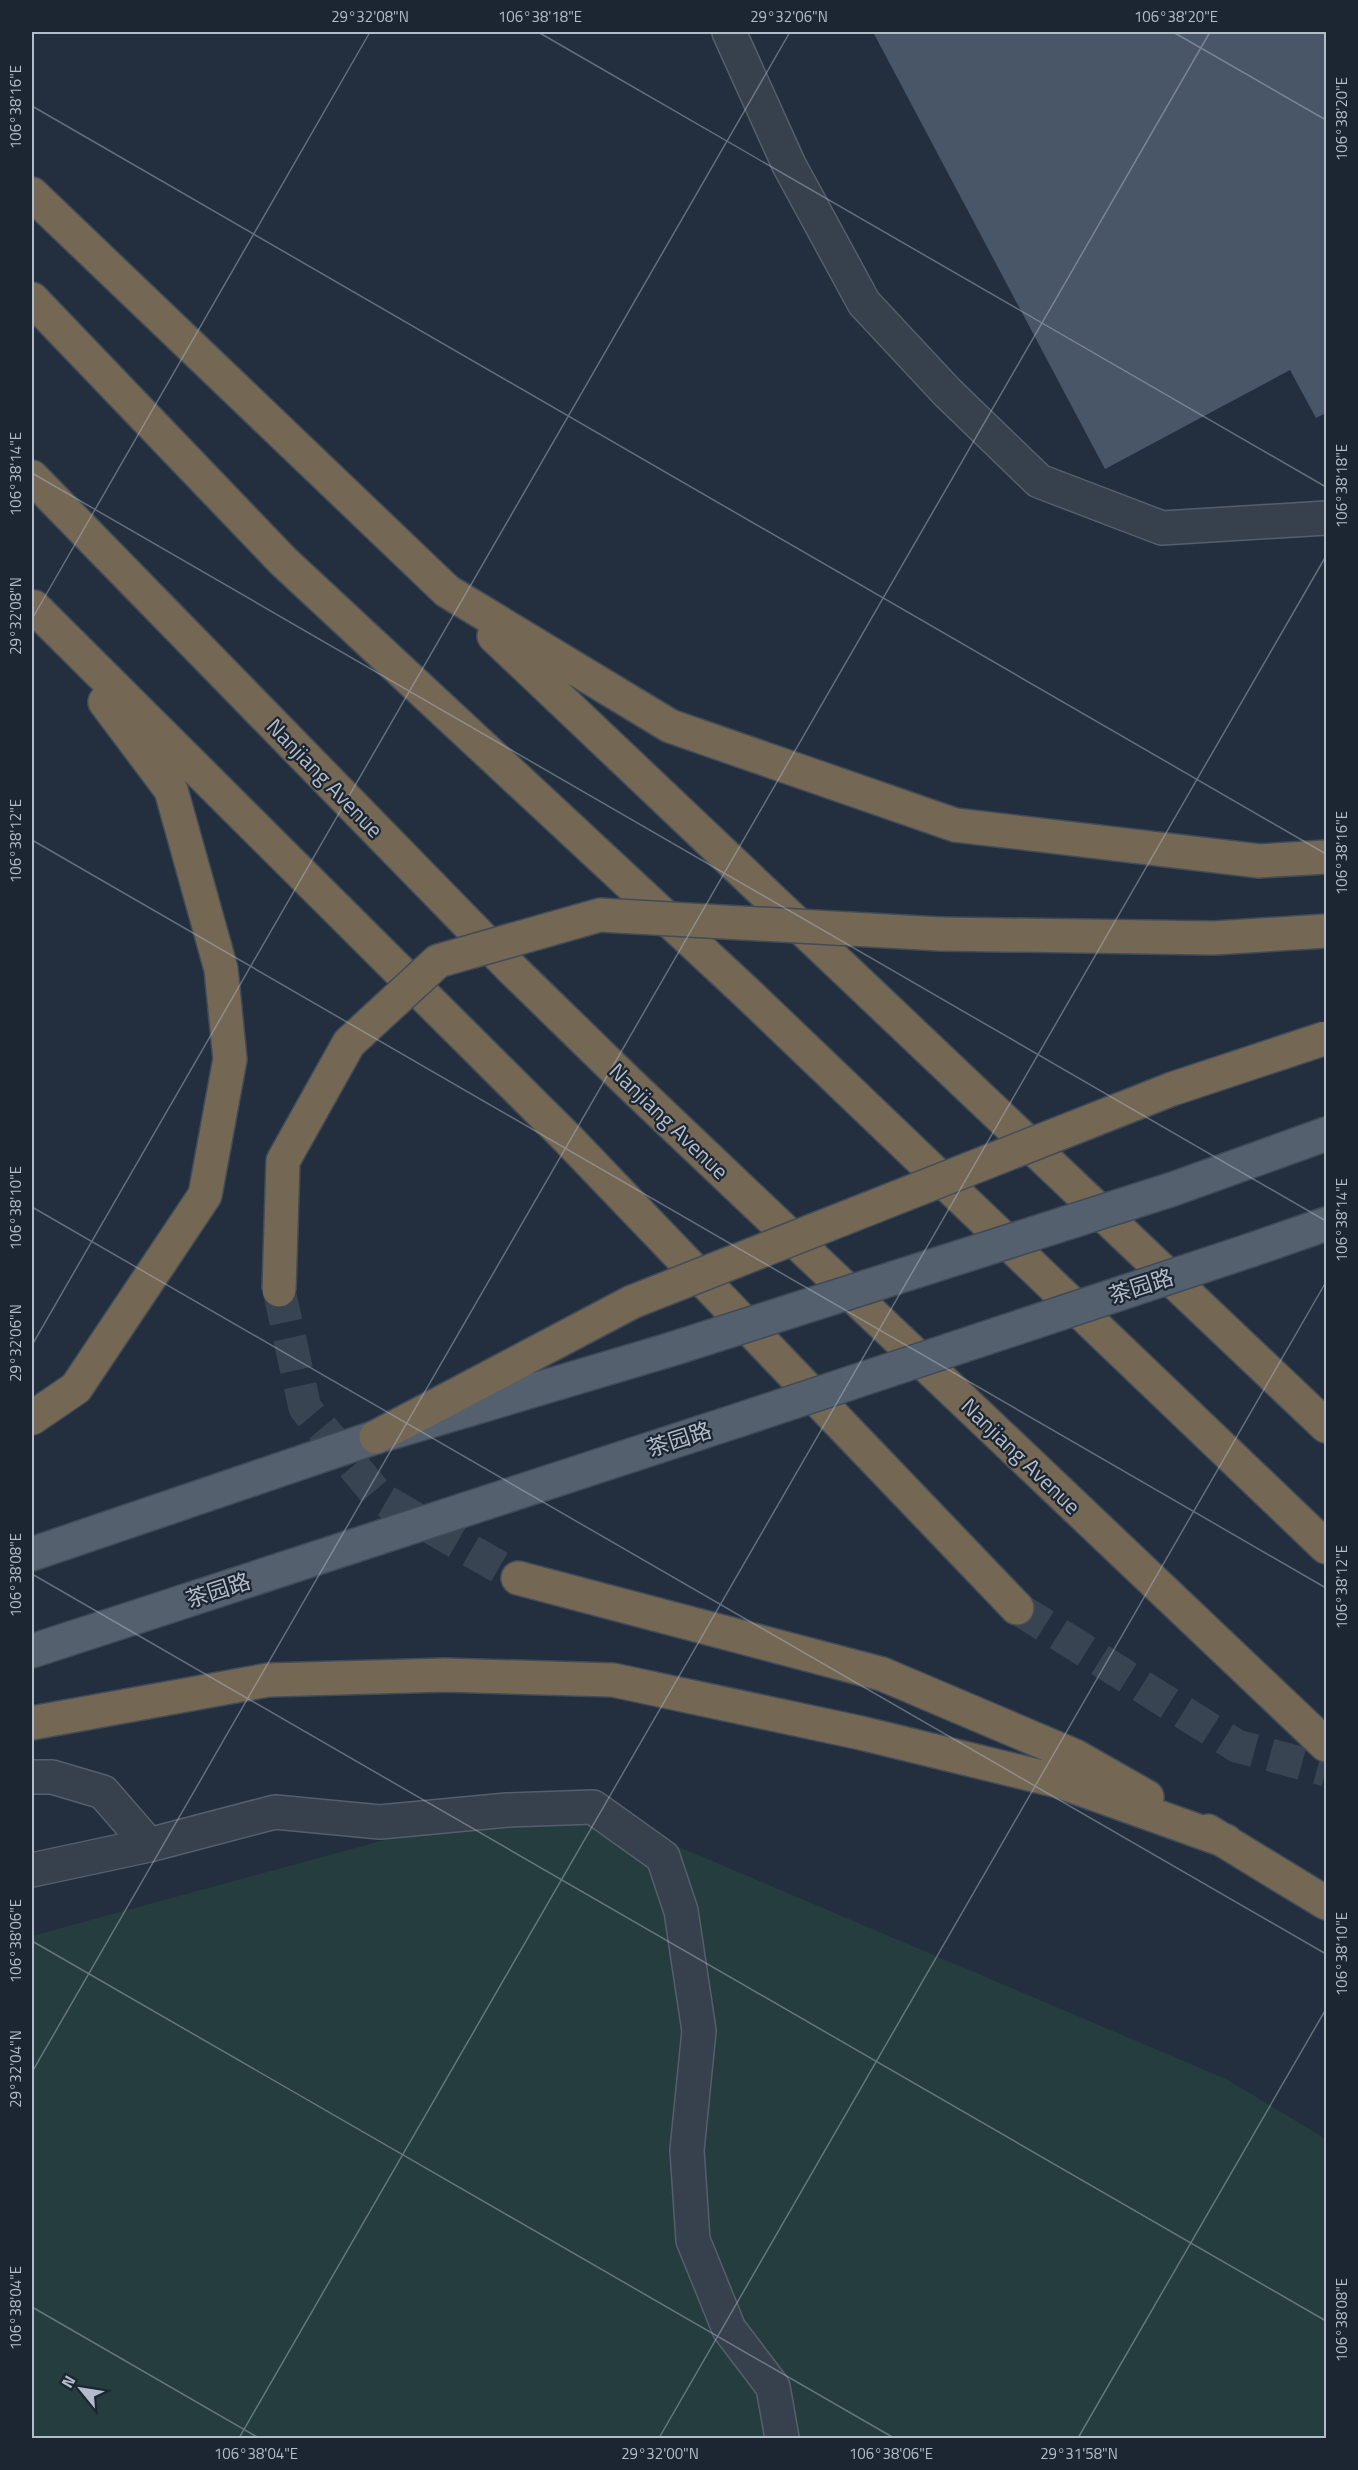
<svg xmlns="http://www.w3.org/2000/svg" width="1358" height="2470" viewBox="0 0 1358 2470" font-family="'Titillium Web','Noto Sans SC',sans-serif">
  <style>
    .green { fill: #253d3f }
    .building { fill: #495667 }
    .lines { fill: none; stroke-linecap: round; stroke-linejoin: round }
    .highway-tunnel { stroke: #394453; stroke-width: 33; stroke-dasharray: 33 16; stroke-linecap: butt }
    .minor-casing { stroke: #555f6c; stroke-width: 36 }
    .major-casing { stroke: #404a57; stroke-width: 36 }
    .highway-casing { stroke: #424c59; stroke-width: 36 }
    .minor { stroke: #37414e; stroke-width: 33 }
    .major { stroke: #55606e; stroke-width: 33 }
    .highway { stroke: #746754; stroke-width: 33 }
    .major-bridge-casing { stroke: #404a57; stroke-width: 36; stroke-linecap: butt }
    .highway-bridge-casing { stroke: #424c59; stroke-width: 36; stroke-linecap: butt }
    .major-bridge { stroke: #55606e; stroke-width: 33 }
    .highway-bridge { stroke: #746754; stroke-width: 33 }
    .ticks { fill: none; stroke: #b3bcc9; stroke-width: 1.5; stroke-opacity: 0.45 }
    .labels { text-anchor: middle; stroke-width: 4.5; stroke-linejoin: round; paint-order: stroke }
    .street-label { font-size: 22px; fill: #b3bcc9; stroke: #1c2633 }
    .neatline { fill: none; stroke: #b3bcc9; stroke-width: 2 }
    .ticks-label { font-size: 15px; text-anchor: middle; fill: #b3bcc9 }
  </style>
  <rect width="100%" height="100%" fill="#232f3e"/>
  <!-- green -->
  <path class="green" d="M554,1794L1226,2079L1326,2139V2438H32V1936Z"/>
  <!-- building -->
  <path class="building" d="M873,32H1326V413L1316,418L1290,370L1105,469Z"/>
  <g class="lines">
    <!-- highway-tunnel -->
    <path class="highway-tunnel" d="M279,1290L305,1408L380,1498L518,1578
      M1017,1608L1237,1746L1326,1770"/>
    <defs>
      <path id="minor" d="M729,32L789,165L864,303L947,392L1039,481L1162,528L1326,518
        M32,1777H52L103,1792L149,1845
        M32,1870L149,1845L275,1812L380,1822L507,1810L593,1807L663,1857L681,1911L699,2031L687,2150L693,2240L729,2329L773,2387L782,2438"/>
      <path id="major" d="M1173,1189L1326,1134
        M1251,1250L1326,1224
        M32,1554L376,1437L672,1349
        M32,1651L739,1420"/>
      <path id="highway" d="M32,194L447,591L670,726L955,825L1259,861L1326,857
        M32,299L283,561L747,993L1326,1547
        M32,477L511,968L629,1083L1326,1745
        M34,607L568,1139L1017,1608
        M494,636L1326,1426
        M940,934L1214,938L1326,931
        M32,1418L76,1388L205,1195L230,1059L221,969L171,790L105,702
        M376,1437L632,1302
        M518,1578L882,1674L1075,1756L1147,1797
        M32,1723L268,1680L445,1675L613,1680L861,1733L1058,1781L1226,1841
        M1208,1831L1326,1903"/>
    </defs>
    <!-- minor casing -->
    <use href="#minor" class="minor-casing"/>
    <!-- major casing -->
    <use href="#major" class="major-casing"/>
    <!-- highway casing -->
    <use href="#highway" class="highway-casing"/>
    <!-- minor -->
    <use href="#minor" class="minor"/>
    <!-- major -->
    <use href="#major" class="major"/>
    <!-- highway -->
    <use href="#highway" class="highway"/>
    <defs>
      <path id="major-bridge" d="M672,1349L1173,1189
        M739,1420L1251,1250"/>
      <path id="highway-bridge" d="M279,1290L283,1161L349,1043L438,961L600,915L940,934
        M632,1302L1172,1089L1326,1038"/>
    </defs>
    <!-- major-bridge casing -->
    <use href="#major-bridge" class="major-bridge-casing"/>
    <!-- highway-bridge casing -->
    <use href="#highway-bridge" class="highway-bridge-casing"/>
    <!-- major-bridge -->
    <use href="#major-bridge" class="major-bridge"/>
    <!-- highway-bridge -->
    <use href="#highway-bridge" class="highway-bridge"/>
  </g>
  <!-- ticks -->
  <path class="ticks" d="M538,32L1326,487M1173,32L1326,120M32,106L1326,854M32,473L1326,1221M32,619L370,32M32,840L1326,1588M32,1207L1326,1954M32,1345L790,32M32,1574L1326,2321M32,1941L894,2438M32,2072L1210,32M32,2307L259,2438M239,2438L1326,556M659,2438L1326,1282M1078,2438L1326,2009"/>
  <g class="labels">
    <!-- street labels -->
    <g class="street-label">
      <text transform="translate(325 778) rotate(46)" y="8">Nanjiang Avenue</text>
      <text transform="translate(669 1121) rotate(44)" y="8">Nanjiang Avenue</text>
      <text transform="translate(1141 1286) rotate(-18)" y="8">茶园路</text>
      <text transform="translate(679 1439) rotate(-18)" y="8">茶园路</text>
      <text transform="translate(1021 1456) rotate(44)" y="8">Nanjiang Avenue</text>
      <text transform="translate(218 1590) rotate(-18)" y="8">茶园路</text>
    </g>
  </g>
  <!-- border -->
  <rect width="1358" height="2470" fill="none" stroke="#1c2633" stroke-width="66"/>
  <!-- north arrow -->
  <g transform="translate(81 2389) rotate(300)" stroke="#1c2633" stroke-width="4.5" paint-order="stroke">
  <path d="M0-4.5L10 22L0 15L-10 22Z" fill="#b3bcc9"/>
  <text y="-9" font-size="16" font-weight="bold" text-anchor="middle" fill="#b3bcc9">N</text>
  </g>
  <rect x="33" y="33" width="1292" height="2404" class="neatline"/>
  <g class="ticks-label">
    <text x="370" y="22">29°32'08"N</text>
    <text x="540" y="22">106°38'18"E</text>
    <text x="789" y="22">29°32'06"N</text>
    <text x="1176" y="22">106°38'20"E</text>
    <text transform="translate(16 107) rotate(-90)" y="5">106°38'16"E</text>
    <text transform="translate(1342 119) rotate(-90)" y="5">106°38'20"E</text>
    <text transform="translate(16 474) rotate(-90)" y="5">106°38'14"E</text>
    <text transform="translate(1342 486) rotate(-90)" y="5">106°38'18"E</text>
    <text transform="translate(16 616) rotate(-90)" y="5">29°32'08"N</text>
    <text transform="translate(16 841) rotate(-90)" y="5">106°38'12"E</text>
    <text transform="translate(1342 853) rotate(-90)" y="5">106°38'16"E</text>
    <text transform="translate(16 1208) rotate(-90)" y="5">106°38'10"E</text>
    <text transform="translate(1342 1220) rotate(-90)" y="5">106°38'14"E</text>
    <text transform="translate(16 1343) rotate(-90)" y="5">29°32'06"N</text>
    <text transform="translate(16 1575) rotate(-90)" y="5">106°38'08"E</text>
    <text transform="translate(1342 1587) rotate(-90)" y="5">106°38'12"E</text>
    <text transform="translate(16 1941) rotate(-90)" y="5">106°38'06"E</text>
    <text transform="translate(1342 1954) rotate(-90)" y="5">106°38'10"E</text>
    <text transform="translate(16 2069) rotate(-90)" y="5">29°32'04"N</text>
    <text transform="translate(16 2308) rotate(-90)" y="5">106°38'04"E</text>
    <text transform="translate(1342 2320) rotate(-90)" y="5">106°38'08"E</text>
    <text x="256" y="2459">106°38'04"E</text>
    <text x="660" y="2459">29°32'00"N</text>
    <text x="891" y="2459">106°38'06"E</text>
    <text x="1079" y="2459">29°31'58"N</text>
  </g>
</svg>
